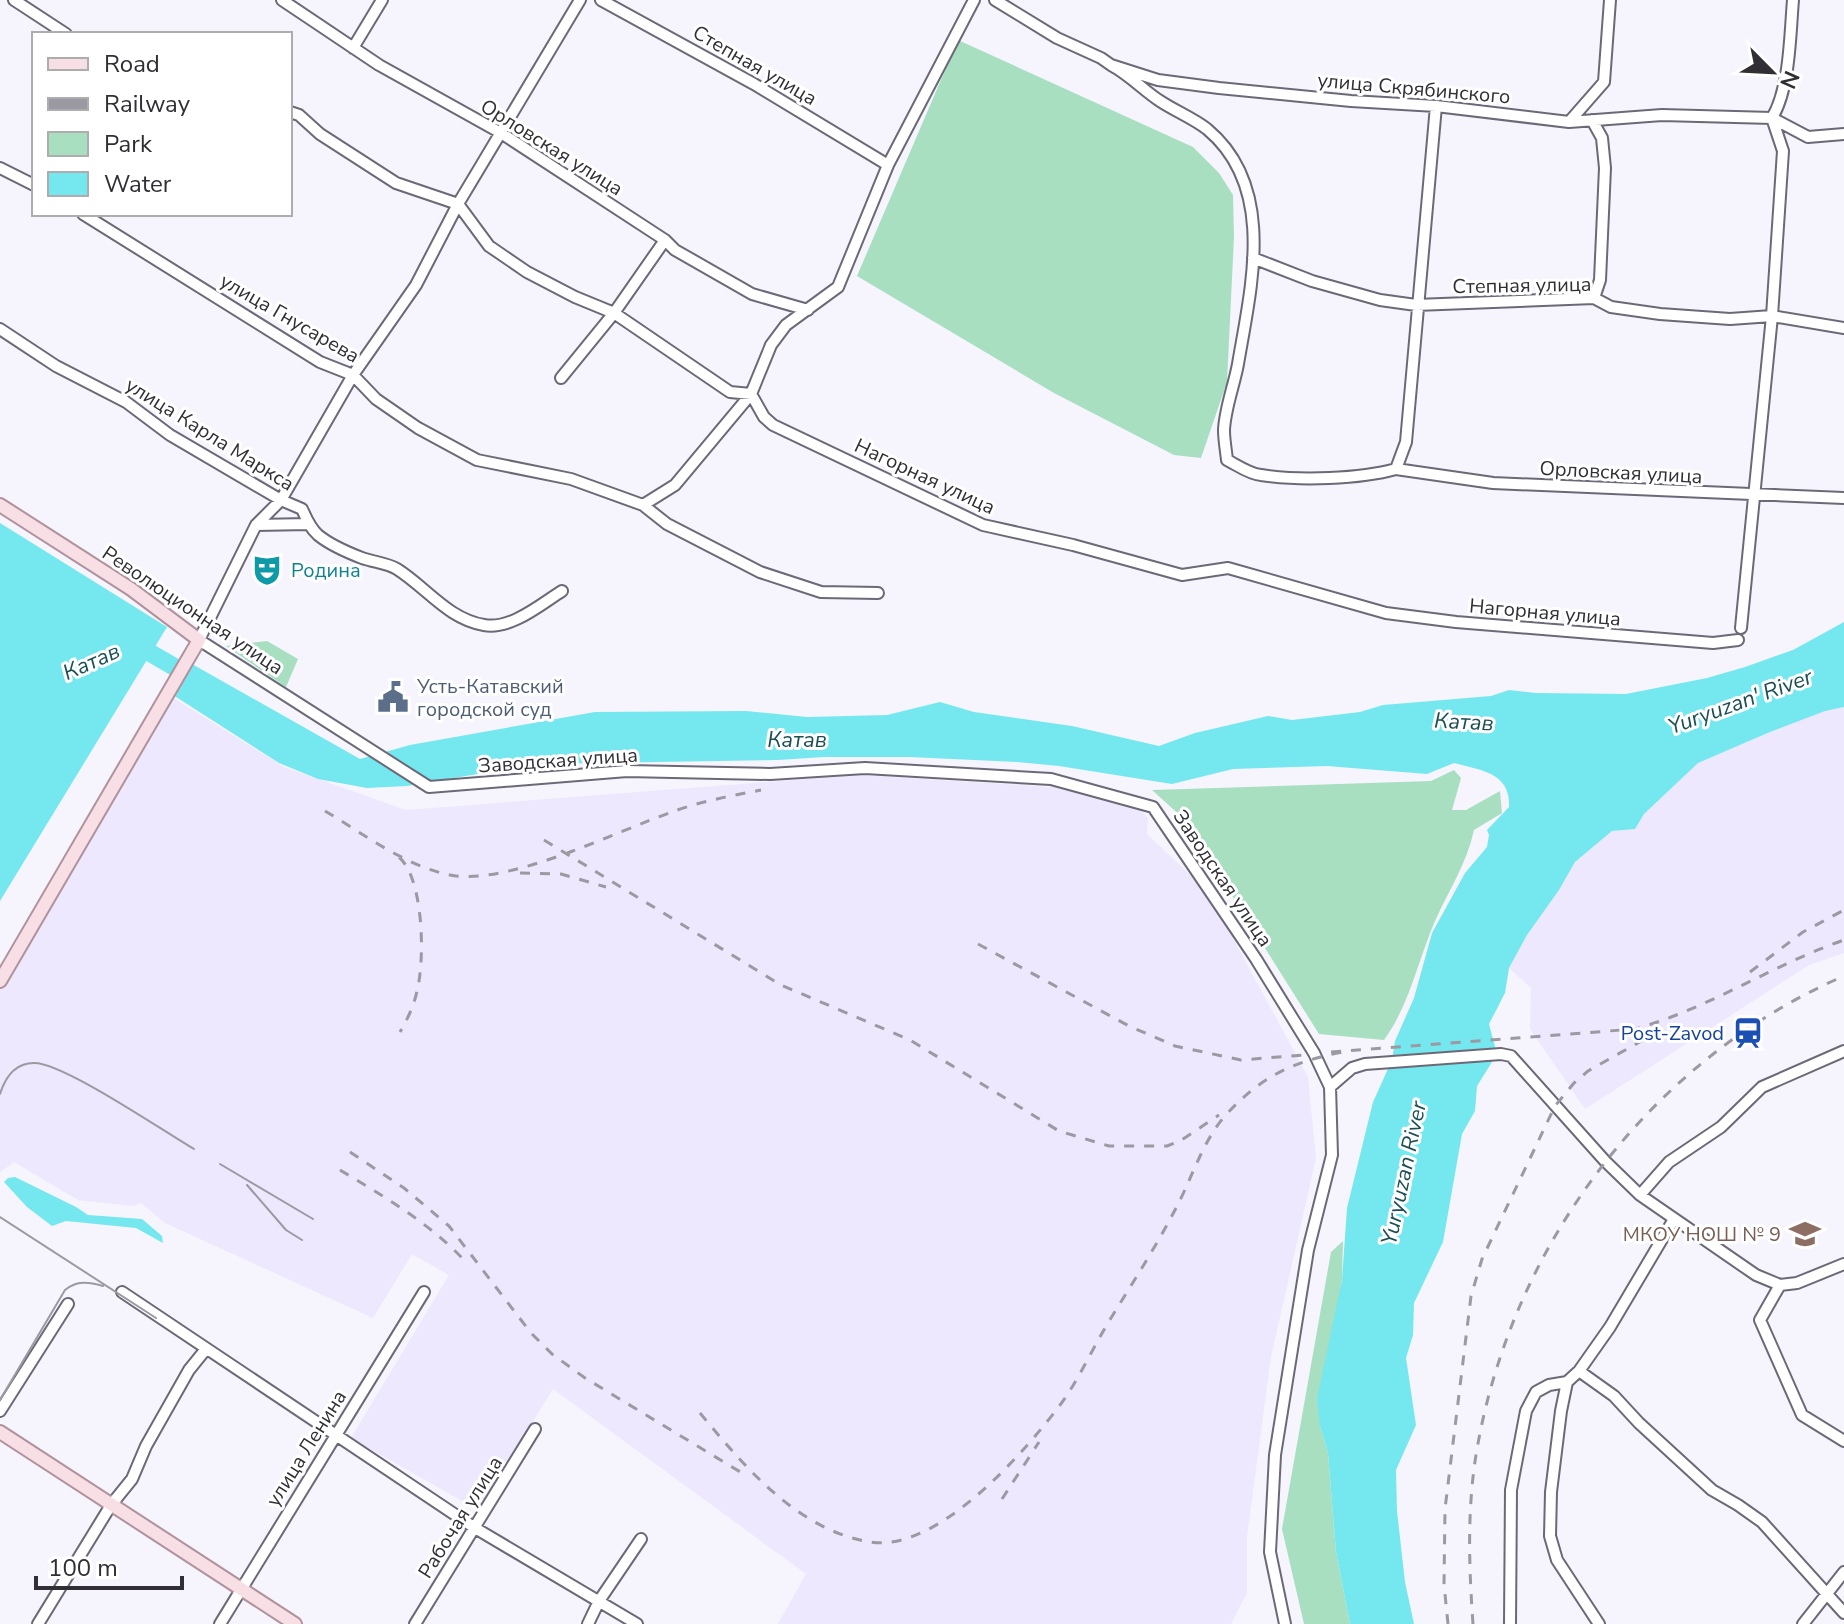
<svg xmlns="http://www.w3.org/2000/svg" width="1844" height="1624" viewBox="0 0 1844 1624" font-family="'Nunito Sans',sans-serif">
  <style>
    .industrial { fill: #ede8fe }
    .green { fill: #a8dfc1 }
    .water { fill: #75e7ef }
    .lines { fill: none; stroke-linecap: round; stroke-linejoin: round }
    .river { stroke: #75e7ef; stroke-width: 18 }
    .minor-casing { stroke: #6c6977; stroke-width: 14 }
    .major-casing { stroke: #af929c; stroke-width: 16 }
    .minor { stroke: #fff; stroke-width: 10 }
    .major { stroke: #f8dee5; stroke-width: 12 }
    .tram { stroke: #9b99a1; stroke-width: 2 }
    .rail { stroke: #9b99a1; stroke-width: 3; stroke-dasharray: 10 10; stroke-linecap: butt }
    .labels { text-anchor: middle; stroke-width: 6; stroke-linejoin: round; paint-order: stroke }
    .street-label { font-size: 20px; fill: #312f35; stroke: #fff }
    .culture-label { font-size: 20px; fill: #0d838f; stroke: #fff; text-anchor: start }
    .service-label { font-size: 20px; fill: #4e5e75; stroke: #fff; text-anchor: start }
    .transit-label { font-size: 20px; fill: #164399; stroke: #fff; text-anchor: end }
    .education-label { font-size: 20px; fill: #785e54; stroke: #fff; text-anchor: end }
    .water-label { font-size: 22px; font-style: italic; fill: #1c4f53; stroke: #fff }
  </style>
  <rect width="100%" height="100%" fill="#f6f4fd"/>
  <!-- industrial -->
  <path class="industrial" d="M172,697L284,767L406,810L859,775L1068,788L1142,811L1148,818L1147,834L1208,892L1308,1077L1316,1158L1271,1357L1247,1537V1593L1231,1624H778L806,1574L553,1389L478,1510L351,1438L449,1275L412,1254L373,1318L165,1223L141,1203L132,1206L78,1200L14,1162L0,1172V988Z
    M1844,707V953L1809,965L1585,1109L1530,1029L1531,988L1509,968L1527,935L1559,890L1575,862L1612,831L1635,829L1644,814L1698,763L1770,732L1825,711Z"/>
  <!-- green -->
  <path class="green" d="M958,40L1193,147L1219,173L1233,195L1234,237L1227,382L1201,458L1174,455L1054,393L857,276Z
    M267,641L298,659L286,687L226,646Z
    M1454,770L1461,778L1452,810H1466L1500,791L1502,813L1474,830C1467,863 1449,890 1435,921C1418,960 1410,1004 1384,1040L1319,1034L1184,819L1152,790L1431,781Z
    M1343,1241L1342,1279L1320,1426L1328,1453L1336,1552L1350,1624H1304L1282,1529L1331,1252Z"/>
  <!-- water -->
  <path class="water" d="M0,523L167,627L0,901Z
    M1844,622V707L1825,711L1770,732L1698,763L1644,814L1635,829L1612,831L1575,862L1559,890L1527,935L1509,968L1505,993L1489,1024L1497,1054L1477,1086L1475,1111L1462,1134L1443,1242L1414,1303L1413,1335L1406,1358L1416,1425L1396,1470L1397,1511L1405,1582L1414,1624H1350L1336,1552L1328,1453L1320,1426L1317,1399L1342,1280L1347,1208L1373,1102L1392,1060L1395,1041L1414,998L1432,933L1465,873L1487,847L1489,835L1487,830L1509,807C1511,773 1481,770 1454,763L1427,774L1327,766L1233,769L1172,784L1059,766L1017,762L909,757H824L778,760L537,764L407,786L367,788L318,779L279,763L173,695L192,664L360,759L410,745L595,712L746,711L807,717L887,715L940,702L974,712L1072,726L1159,746L1195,733L1268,716L1292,720L1360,712L1383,705L1491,696L1509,690L1536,693L1626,694L1707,678L1745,667L1793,650Z
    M15,1177L76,1207L88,1215L142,1219L162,1236L163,1243L136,1228L66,1221L52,1226L27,1207L4,1182L8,1178Z"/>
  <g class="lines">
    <!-- river -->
    <path class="river" d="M129,644L133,643L197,680"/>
    <defs>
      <path id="minor" d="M14,0L66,34
        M282,0L379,65L501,133L665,240L675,250L752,294L808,310
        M580,0L458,204L416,285L353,375L281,500L256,525L199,640L429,787L627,771L770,774L865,768L1051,779L1153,807L1256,959L1314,1053L1330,1087L1332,1155L1308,1250L1275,1455L1270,1552L1285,1624
        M601,0L754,84L888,165
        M995,0L1057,38L1101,58L1111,65L1158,80L1219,88L1351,101L1436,106L1569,122L1662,115L1772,118L1808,137L1844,134
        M353,48L382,0
        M1111,65C1130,75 1143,90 1160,101C1175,111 1193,118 1207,129C1277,187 1251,287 1238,364C1234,386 1225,408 1224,430C1224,440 1226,450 1227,460C1237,465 1249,474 1261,475C1299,481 1360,479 1396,469L1406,442L1436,106
        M290,112L299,115L320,134L396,183L458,204L489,246L527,272L575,297L614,313L730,392L751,394L764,417L773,425L983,525L1073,545L1182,575L1228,568L1386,613L1456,622L1713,643L1738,640
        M1592,120L1602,138L1605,168L1600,280L1594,298
        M1569,122L1604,82L1610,0
        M0,168L34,185
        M83,214L320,362L353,375L376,399L418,428L477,460L571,479L643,505L667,524L760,572L821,592L878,593
        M1253,258L1312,281L1380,300L1416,305L1594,298L1611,307L1660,314L1730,319L1772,316L1844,328
        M0,329L56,366L126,402L170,435L281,500L302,509C306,518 310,528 318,535C329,544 349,553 362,558C373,562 387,563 397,569C427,588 448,619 484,625C511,630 541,604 562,591
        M561,378L614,313L665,240
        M1396,469L1493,483L1844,498
        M643,505L675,485L751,394L771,345L786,325L838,287L888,165L974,0
        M256,525L309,524
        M1741,628L1772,316L1783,151L1772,118C1790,88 1790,35 1793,0
        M1330,1087L1352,1068L1365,1064L1501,1054L1511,1056L1605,1161L1640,1195L1756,1275L1780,1285L1797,1283L1844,1264
        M1640,1195L1669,1162L1721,1127L1762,1087L1844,1051
        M1780,1285L1760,1320L1802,1415L1844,1441
        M122,1292L475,1528L637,1624
        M1579,1371L1614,1396L1639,1423L1712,1490L1738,1505L1762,1522L1844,1613
        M0,1411L68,1304
        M38,1624L111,1505L132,1479L146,1446L189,1370L206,1349
        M220,1624L424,1292
        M415,1624L535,1429
        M588,1624L599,1601L641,1539
        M1510,1624L1511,1490L1526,1411L1536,1392L1549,1385L1567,1382
        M1599,1624L1557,1560L1550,1536L1551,1492L1561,1411L1567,1382L1579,1371L1610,1327L1674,1219
        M1803,1624L1844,1572"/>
      <path id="major" d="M0,505L131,589L199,640L0,981
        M0,1432L295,1624"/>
    </defs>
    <!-- minor casing -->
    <use href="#minor" class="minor-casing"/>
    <!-- major casing -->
    <use href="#major" class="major-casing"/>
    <!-- minor -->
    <use href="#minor" class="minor"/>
    <!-- major -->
    <use href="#major" class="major"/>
    <!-- tram -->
    <path class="tram" d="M0,1094C5,1078 14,1063 34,1063C64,1063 163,1131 194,1149
      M220,1164L313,1219
      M247,1185L286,1230L302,1240
      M0,1217L156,1318
      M0,1400L65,1290C77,1280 89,1282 103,1286"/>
    <!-- rail -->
    <path class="rail" d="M325,811C364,834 405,866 450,875C509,886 614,832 672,812C701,801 731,796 761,790
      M544,840L781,985L910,1040L1059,1131L1109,1146H1167L1180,1141L1219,1115
      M399,857C424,879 425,960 417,991C414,1006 407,1020 400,1032
      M520,873L561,874L606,887
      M978,944L1129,1026L1175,1046L1241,1060L1303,1055
      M1750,972L1803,932L1844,910
      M1331,1052L1635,1029C1708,1009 1772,965 1844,940
      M350,1152L404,1188L449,1226L531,1333L552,1354L585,1378L742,1473
      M340,1170C383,1196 428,1222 463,1259
      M700,1413C744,1466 797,1530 870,1542C938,1553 1026,1451 1063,1401C1079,1378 1091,1352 1105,1328C1129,1288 1155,1249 1176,1208C1192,1178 1202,1143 1224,1117C1260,1077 1291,1062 1343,1052
      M1002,1499L1039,1442
      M1448,1624L1444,1584L1445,1509L1471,1296L1482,1259L1555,1106L1574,1083L1588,1071L1659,1031
      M1473,1624C1469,1568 1467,1511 1476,1455C1510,1247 1650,1060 1844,976"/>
  </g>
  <!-- icons -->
  <defs>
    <symbol id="theatre-bare" viewBox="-9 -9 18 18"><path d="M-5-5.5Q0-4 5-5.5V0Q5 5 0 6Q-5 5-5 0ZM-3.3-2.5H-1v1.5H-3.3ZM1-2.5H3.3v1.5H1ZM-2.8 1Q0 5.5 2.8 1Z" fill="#0f9aa8" stroke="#fff" stroke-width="2.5" paint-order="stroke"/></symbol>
    <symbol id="civic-bare" viewBox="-9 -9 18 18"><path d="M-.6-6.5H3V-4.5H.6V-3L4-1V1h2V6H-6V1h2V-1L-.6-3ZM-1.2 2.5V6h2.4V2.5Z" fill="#5c6f8a" stroke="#fff" stroke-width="2.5" paint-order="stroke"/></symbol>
    <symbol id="station-bare" viewBox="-9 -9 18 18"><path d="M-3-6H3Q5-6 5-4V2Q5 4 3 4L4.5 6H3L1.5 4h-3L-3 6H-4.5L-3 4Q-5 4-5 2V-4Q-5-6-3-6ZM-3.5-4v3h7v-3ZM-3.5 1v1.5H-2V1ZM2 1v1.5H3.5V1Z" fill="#1a4fb4" stroke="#fff" stroke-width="2.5" paint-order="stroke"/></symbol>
    <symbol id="school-bare" viewBox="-9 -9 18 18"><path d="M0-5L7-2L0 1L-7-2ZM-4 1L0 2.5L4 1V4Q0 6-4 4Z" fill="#8d6e63" stroke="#fff" stroke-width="2.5" paint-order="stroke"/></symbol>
  </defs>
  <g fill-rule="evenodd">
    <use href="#theatre-bare" x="245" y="548" width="44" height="44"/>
    <use href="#civic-bare" x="371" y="675" width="44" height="44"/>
    <use href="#station-bare" x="1726" y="1011" width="44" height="44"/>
    <use href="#school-bare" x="1783" y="1212" width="44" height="44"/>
  </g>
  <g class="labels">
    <!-- street labels -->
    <g class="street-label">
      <text transform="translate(755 65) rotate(30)" y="7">Степная улица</text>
      <text transform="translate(1414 88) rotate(5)" y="7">улица Скрябинского</text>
      <text transform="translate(552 147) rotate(32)" y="7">Орловская улица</text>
      <text transform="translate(1522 285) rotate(-1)" y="7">Степная улица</text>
      <text transform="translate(290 318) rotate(30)" y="7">улица Гнусарева</text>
      <text transform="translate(210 434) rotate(32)" y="7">улица Карла Маркса</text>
      <text transform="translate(1621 472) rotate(3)" y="7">Орловская улица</text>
      <text transform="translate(925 476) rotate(25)" y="7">Нагорная улица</text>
      <text transform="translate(193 610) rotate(34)" y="7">Революционная улица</text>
      <text transform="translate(1545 612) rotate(5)" y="7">Нагорная улица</text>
      <text transform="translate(558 760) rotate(-4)" y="7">Заводская улица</text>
      <text transform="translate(1223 878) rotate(56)" y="7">Заводская улица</text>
      <text transform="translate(306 1448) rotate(-58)" y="7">улица Ленина</text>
      <text transform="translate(460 1517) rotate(-58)" y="7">Рабочая улица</text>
    </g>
    <!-- culture labels -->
    <g class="culture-label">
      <text x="291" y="577">Родина</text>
    </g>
    <!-- service labels -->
    <g class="service-label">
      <text x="417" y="693">Усть-Катавский<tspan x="417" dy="23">городской суд</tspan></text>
    </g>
    <!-- transit labels -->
    <g class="transit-label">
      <text x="1724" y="1040">Post-Zavod</text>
    </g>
    <!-- education labels -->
    <g class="education-label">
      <text x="1781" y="1241">МКОУ НОШ № 9</text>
    </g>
    <!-- water labels -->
    <g class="water-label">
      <text transform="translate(91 661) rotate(-24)" y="8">Катав</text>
      <text transform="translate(1740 701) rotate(-20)" y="8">Yuryuzan' River</text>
      <text transform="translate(1464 721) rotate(3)" y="8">Катав</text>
      <text x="797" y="747">Катав</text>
      <text transform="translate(1403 1173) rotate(-78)" y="8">Yuryuzan River</text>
    </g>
  </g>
  <!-- legend -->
  <rect x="32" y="32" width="260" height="184" fill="#ffffff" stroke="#adacae" stroke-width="2"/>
  <rect x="48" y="58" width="40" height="12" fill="#f8dee5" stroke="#adacae" stroke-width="2"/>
  <text x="104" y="72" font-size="24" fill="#312f35">Road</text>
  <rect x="48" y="98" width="40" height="12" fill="#9b99a1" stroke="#adacae" stroke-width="2"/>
  <text x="104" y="112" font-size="24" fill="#312f35">Railway</text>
  <rect x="48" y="132" width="40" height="24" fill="#a8dfc1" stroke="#adacae" stroke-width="2"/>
  <text x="104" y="152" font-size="24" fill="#312f35">Park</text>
  <rect x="48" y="172" width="40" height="24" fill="#75e7ef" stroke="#adacae" stroke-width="2"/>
  <text x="104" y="192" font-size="24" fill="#312f35">Water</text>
  <!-- north arrow -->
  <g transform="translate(1772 72) rotate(114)" stroke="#ffffff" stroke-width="6" paint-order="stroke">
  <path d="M0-6L14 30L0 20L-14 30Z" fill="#312f35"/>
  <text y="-12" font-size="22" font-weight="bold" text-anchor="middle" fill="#312f35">N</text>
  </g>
  <!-- scale -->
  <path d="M36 1576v12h146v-12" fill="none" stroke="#312f35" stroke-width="4"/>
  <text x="48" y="1576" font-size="24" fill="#312f35" stroke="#ffffff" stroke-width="6" paint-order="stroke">100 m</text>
</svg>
